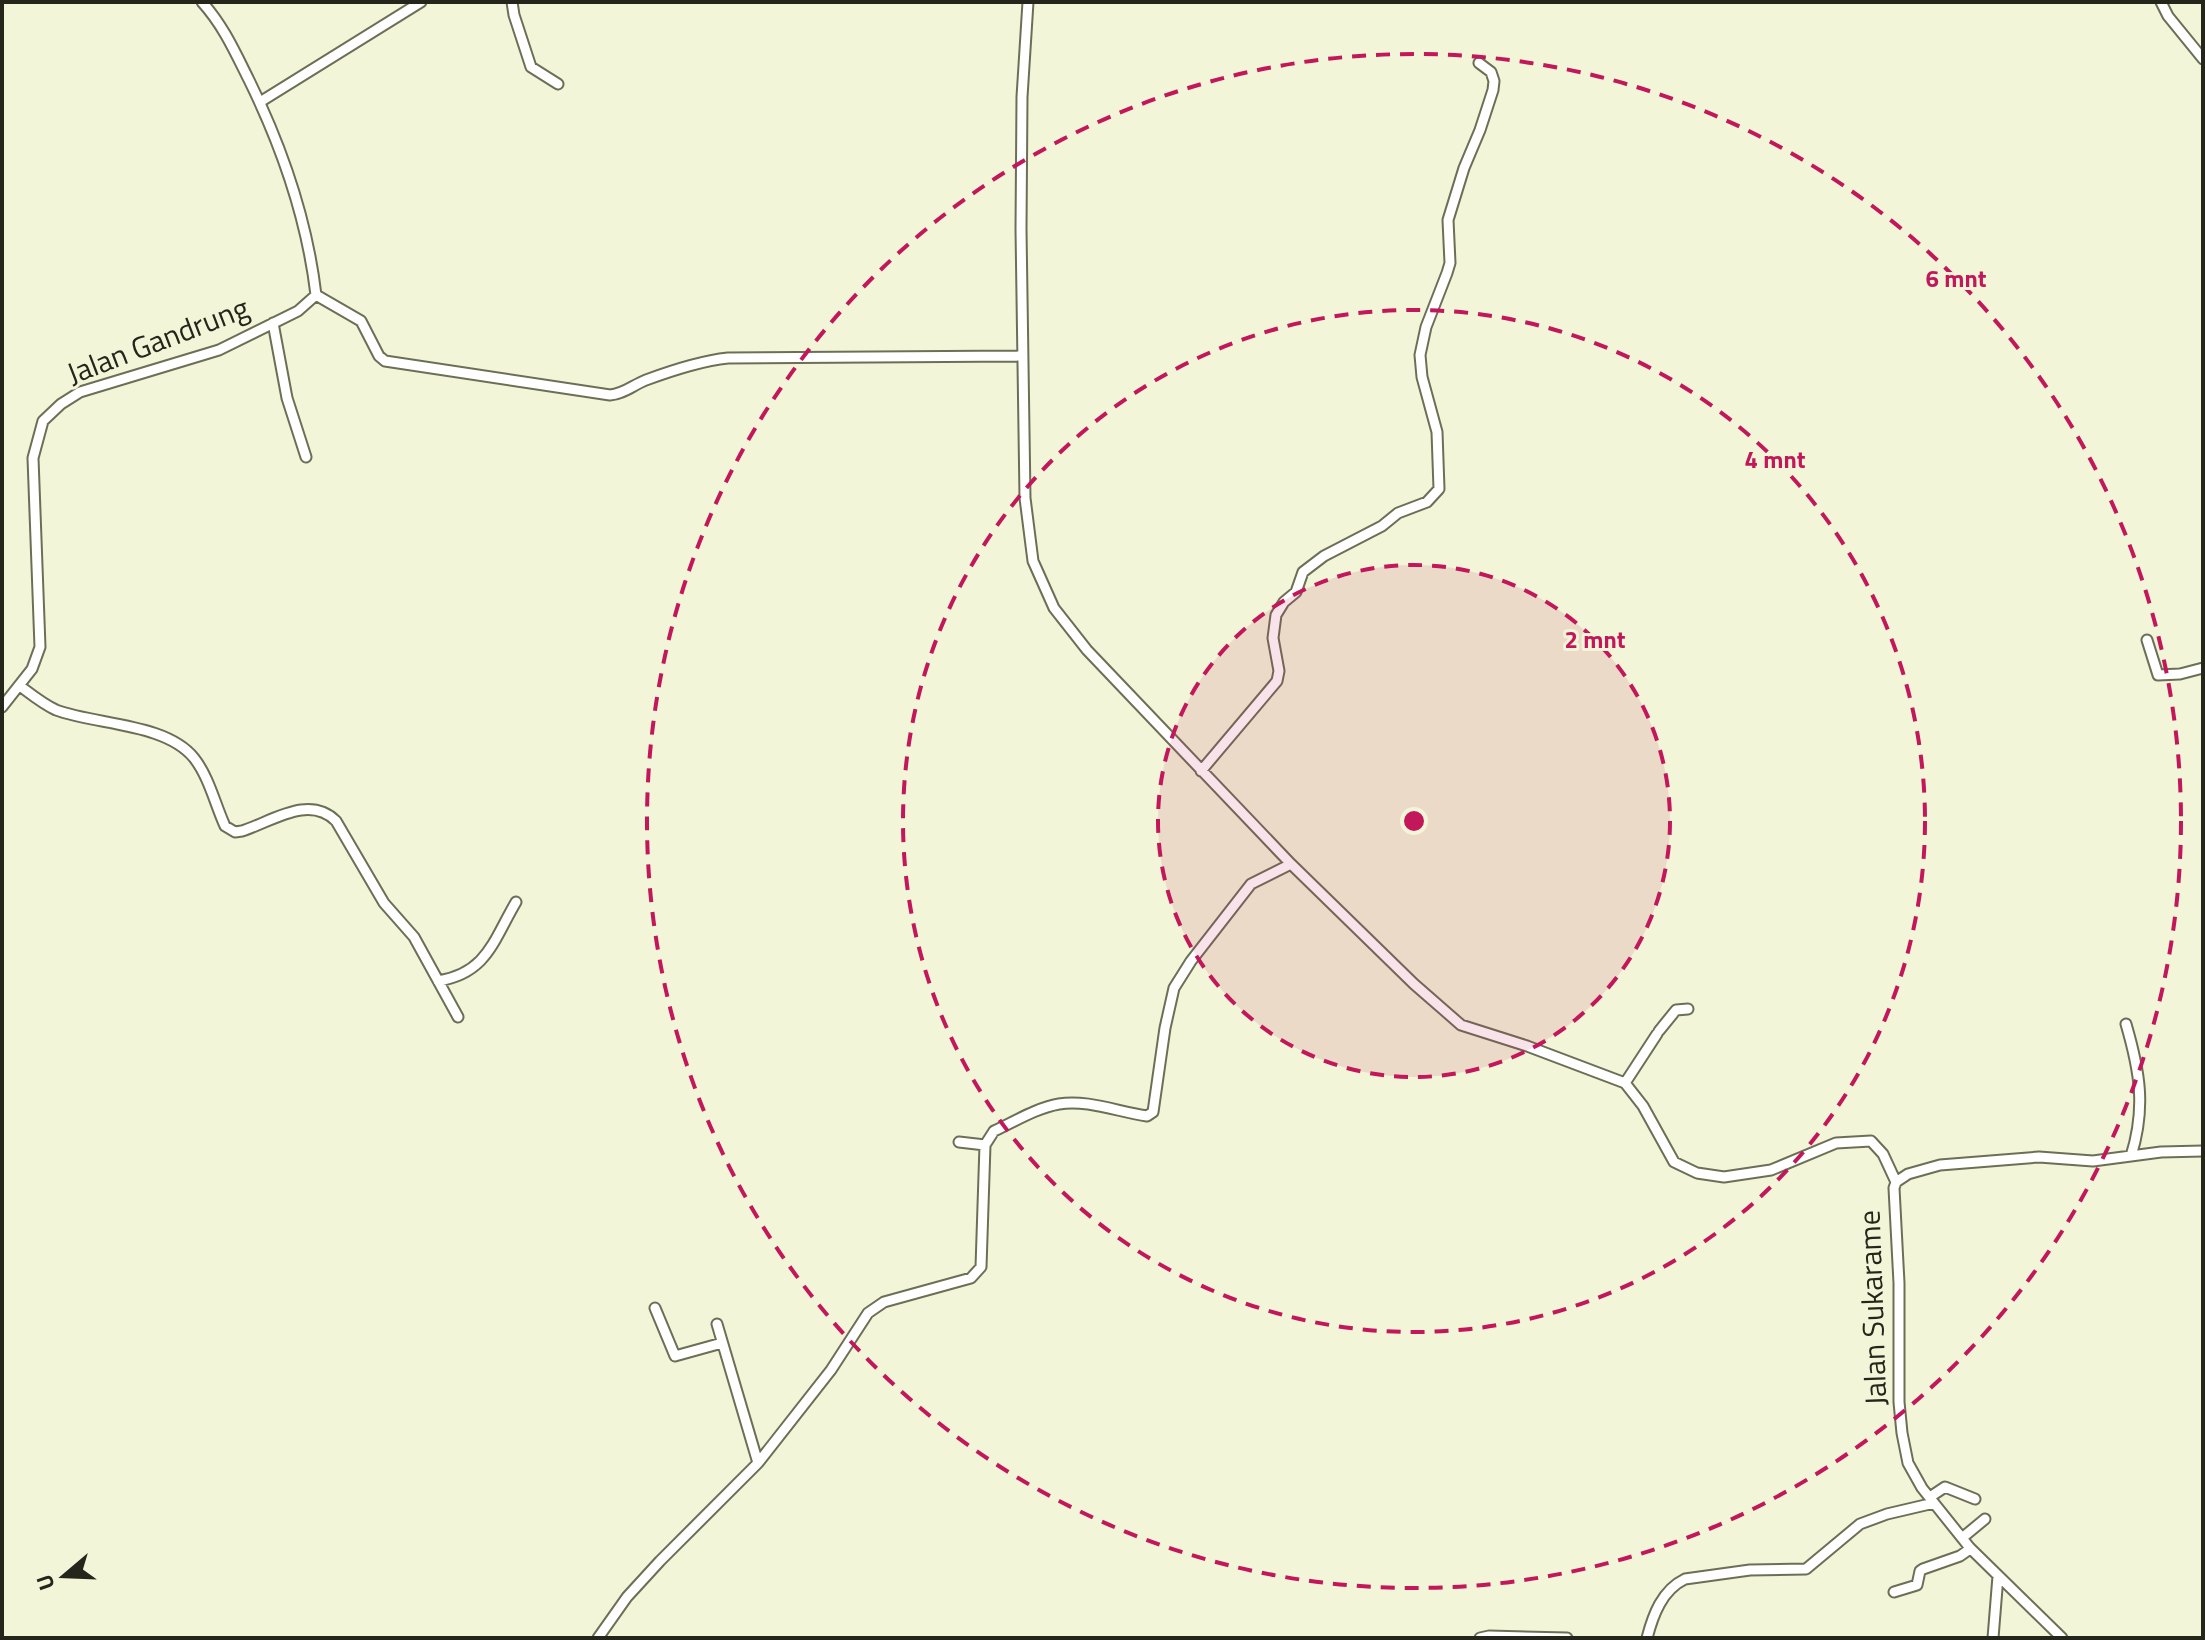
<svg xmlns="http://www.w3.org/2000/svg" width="2205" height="1640" viewBox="0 0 2205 1640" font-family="'Titillium Web',sans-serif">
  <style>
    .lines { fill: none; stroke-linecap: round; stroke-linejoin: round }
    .minor-casing { stroke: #6c6f56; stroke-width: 13 }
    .minor { stroke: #fff; stroke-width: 9 }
    .ring { fill: none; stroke: #c2185b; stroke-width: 4; stroke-dasharray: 14 10 }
    .labels { text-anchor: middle; stroke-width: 6; stroke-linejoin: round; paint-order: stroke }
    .street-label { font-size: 30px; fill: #25261b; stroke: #f2f5d8 }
    .centre { fill: #c2185b; stroke: #f2f5d8; stroke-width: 4 }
    .ring-label { font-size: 24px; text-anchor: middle; font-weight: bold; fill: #c2185b; stroke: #f2f5d8; stroke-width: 6; stroke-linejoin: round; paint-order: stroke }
  </style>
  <rect width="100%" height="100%" fill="#f2f5d8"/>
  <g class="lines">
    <defs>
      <path id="minor" d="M512,2L514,15L531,67L558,84
        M1028,2L1022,97L1021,229L1025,498L1033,561L1054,608L1087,650L1291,864L1414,984L1461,1025L1527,1046L1625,1083L1643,1106L1674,1162L1697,1173L1724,1177L1771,1170L1836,1143L1871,1141L1883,1154L1896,1182
        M2161,2L2168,16L2203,59
        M260,102L421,2
        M316,295L361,321L379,356L385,361L610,395C624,394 633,385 646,380C673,370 700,361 728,358L1023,356
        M273,323L287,398L306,457
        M2147,640L2158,675L2180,674L2203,668
        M20,686C32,695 43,704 56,710C96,725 166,723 194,758C209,777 215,804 225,826L235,832L242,831C271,822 309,794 336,821L384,903L414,937L458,1017
        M2,707L32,669L40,647L33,458L43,421L61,404L80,392L219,350L298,311L316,295C307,219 283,149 249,80C235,52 223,25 202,2
        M1201,771L1277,681L1279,671L1273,638L1276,615L1284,602L1296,592L1303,572L1324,556L1382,526L1398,513L1427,502L1439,489L1437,432L1422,377L1420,355L1426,327L1447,273L1450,263L1448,220L1464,168L1480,130L1493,90L1494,81L1491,72L1479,63
        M438,981C487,973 493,941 516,902
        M2126,1024C2140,1072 2146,1108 2131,1156
        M1659,1031L1676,1010L1688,1009
        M1625,1083L1657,1034
        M959,1142L985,1145
        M655,1308L675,1356L722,1343
        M717,1324L758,1463
        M1930,1497L1945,1487L1975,1499
        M1962,1538L1985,1519
        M1894,1592L1917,1585L1920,1571L1923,1569L1960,1556L1970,1549
        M598,1638L627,1597L660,1561L758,1463L831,1370L868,1313L884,1302L971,1278L981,1267L985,1145L994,1131C1014,1122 1036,1108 1059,1104C1086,1099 1119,1112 1147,1116L1153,1112L1165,1028L1174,988L1191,961L1251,884L1291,864
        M1480,1638L1489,1636L1567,1638
        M1647,1638C1653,1615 1662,1590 1685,1579L1750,1570L1806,1569L1860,1524L1887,1514L1934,1503
        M1993,1638L1998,1576
        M2062,1638L1970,1548L1922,1488L1908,1463L1902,1433L1899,1402V1283L1894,1188L1896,1182L1908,1174L1940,1165L2039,1157L2093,1161L2161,1152L2203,1151"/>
    </defs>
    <!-- minor casing -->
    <use href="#minor" class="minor-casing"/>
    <!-- minor -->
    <use href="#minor" class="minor"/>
  </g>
  <!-- distance rings -->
  <circle cx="1414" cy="821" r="256" fill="#c2185b" fill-opacity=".12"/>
  <g class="ring">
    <circle cx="1414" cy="821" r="256"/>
    <circle cx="1414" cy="821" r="511"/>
    <circle cx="1414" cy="821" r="767"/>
  </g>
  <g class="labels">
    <!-- street labels -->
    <g class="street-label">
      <text transform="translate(158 341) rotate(-21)" y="10">Jalan Gandrung</text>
      <text transform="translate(1873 1308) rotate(-92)" y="10">Jalan Sukarame</text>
    </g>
  </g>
  <circle cx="1414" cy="821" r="12" class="centre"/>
  <g class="ring-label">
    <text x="1956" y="287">6 mnt</text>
    <text x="1775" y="468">4 mnt</text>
    <text x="1595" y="648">2 mnt</text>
  </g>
  <!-- border -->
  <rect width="2205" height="1640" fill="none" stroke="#25261b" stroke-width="8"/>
  <!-- north arrow -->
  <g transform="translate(64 1576) rotate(251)" stroke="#f2f5d8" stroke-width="6" paint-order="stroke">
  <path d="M0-6L14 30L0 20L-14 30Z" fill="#25261b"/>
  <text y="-12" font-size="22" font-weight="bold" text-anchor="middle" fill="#25261b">U</text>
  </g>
</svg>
